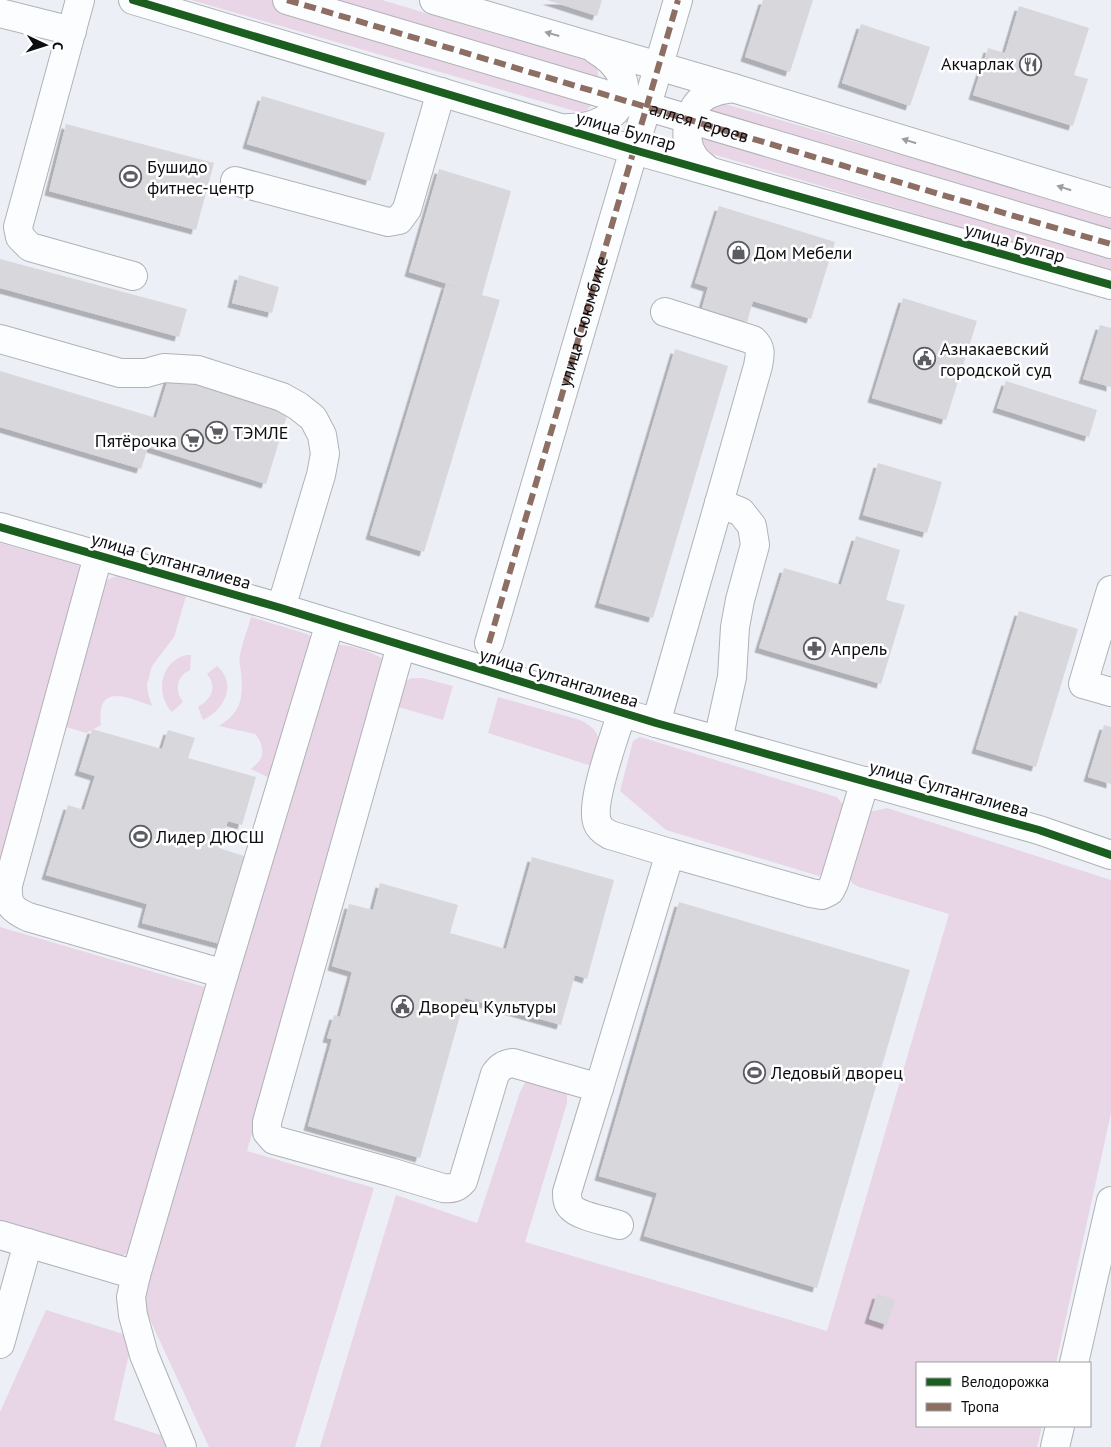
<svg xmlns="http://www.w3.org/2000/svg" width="1111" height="1447" viewBox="0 0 1111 1447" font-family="'PT Sans',sans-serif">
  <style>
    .green { fill: #e8d5e5 }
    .building { fill: #d7d7dc; filter: url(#shadow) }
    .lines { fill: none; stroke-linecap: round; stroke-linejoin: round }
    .minor-casing { stroke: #b0b2b7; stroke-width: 30 }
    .minor { stroke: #fcfdfe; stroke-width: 28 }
    .quiet { stroke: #8d6e63; stroke-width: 6; stroke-dasharray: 12 6; stroke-linecap: butt }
    .cycleway-casing { stroke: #fff; stroke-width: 11 }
    .cycleway { stroke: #1b5e20; stroke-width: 8 }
    .oneway { fill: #9c9da0 }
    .labels { text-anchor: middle; stroke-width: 5; stroke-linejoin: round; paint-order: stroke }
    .poi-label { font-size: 18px; fill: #0d0e12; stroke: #fff; text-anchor: start }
    .street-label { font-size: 18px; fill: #0d0e12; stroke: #fff }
  </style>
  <defs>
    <filter id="shadow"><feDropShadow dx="-4.5" dy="4.5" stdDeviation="0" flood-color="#0004"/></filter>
  </defs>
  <rect width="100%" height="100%" fill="#edeff6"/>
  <!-- green -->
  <path class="green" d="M191,0H382L593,63C603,71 598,99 589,108C586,111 582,112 578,112Z
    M718,102L1111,216V271L702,151L697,143L702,113Z
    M0,543L77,565L81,568L0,892Z
    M116,576L186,596L174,637L152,666L147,684L148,693L152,706C128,697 96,682 101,725L86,733L60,725L99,589L107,580Z
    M251,617L307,634L312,637L276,781L251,769C254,766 258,763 260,760C265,752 261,740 255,734L219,726C243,711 243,697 241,671C240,666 239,660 240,655C242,643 248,629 251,617Z
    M335,645C350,644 370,651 383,659L384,667L247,1151L374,1188L295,1447H209L146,1311V1282Z
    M186,655H191L190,670C177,676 174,690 183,702L172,712C155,694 160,662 186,655Z
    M217,666C238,684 224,710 203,720L198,707C211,699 218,688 207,674Z
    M412,678H422L453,686L443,720L392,705L404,682Z
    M498,697L580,720C605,732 599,744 595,767L488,733Z
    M640,737L837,797L844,806L826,871L819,876L666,830L620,791L633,741Z
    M887,808L1111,880V1113L1056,1363H917V1426H1042L1037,1447H320L396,1195L477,1223L520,1092L527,1079L562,1086L567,1094V1103L525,1242L827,1331L949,914L859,887L852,883L850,878L869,812Z
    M0,927L205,987L133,1242L126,1254L116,1259L0,1227Z
    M46,1310L133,1337L114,1420L170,1438L167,1447H0V1412Z"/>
  <!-- building -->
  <path class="building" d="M547,0H602L597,16Z
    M763,0H813L790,72L745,57Z
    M1019,6L1089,28L1074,75L1088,79L1073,126L973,95L988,48L1005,53Z
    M861,24L930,47L910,106L842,83Z
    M262,96L385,133L370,181L247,144Z
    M66,124L214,163L196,230L49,191Z
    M439,169L511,191L482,295L500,300L424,552L370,535L446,284L464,289L409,272Z
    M719,206L835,242L811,319L753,301L747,322L702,308L708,287L695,283Z
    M0,259L187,309L179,337L0,288Z
    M239,275L279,287L272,313L232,303Z
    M903,298L977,321L946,420L872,398Z
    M1100,325L1111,328V387L1083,379Z
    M675,349L728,366L653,618L599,603Z
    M0,371L156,418L169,376L288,412L266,484L148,447L141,469L0,427Z
    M1006,381L1097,410L1089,437L997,408Z
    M878,463L942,482L927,533L863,515Z
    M856,536L900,550L886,600L905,605L881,684L759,648L784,568L841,585Z
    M1019,611L1078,629L1036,767L976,749Z
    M1104,725L1111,727V784L1088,777Z
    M92,729L162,749L168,730L195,738L188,758L256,777L242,825L228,821L219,848L250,858L224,945L142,923L147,904L46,875L68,805L84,810L95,776L79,771Z
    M532,857L614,880L587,979L575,975L561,1025L465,998L420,1158L308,1126L332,1039L327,1038L334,1015L340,1017L352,972L332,966L349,904L373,910L380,883L458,905L450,933L506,949Z
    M679,902L910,970L817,1288L644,1236L657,1193L599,1176Z
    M877,1294L895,1300L887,1325L869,1319Z"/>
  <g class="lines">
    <defs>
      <g id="minor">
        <path d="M80,0L18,227L20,237L30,247L133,276"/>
        <path d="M133,0L634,150L1111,285"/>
        <path d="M287,0C562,81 836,165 1111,244"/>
        <path d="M434,0L733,88L1111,203"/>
        <path d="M0,13L72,31"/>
        <path d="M568,128C623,129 647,80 596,50"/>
        <path d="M708,170C703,166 697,162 694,157C681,139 688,106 707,95C715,91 724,89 733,88"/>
        <path d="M235,181L388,222L399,220L407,209L441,92"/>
        <path d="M665,312L753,340C762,348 760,355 758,366L719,503L741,512L752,526L755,545L740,600L735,627L732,677L718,740"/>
        <path d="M0,339L120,373H146L164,368L198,370L282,397L298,406L313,418L322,435L325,454L321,475L281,608"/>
        <path d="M0,527L281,608L656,723L1039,830L1111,855"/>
        <path d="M98,556L8,885C7,905 11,909 28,917L224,974"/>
        <path d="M1111,590L1083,684L1111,692"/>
        <path id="s1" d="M489,643L678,0"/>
        <path d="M401,646L267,1122V1132L274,1140L390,1172L443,1188C452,1189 457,1188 463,1181L495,1074C500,1067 504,1064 513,1063L599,1088L567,1192C567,1197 567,1203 571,1207C578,1216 607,1221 619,1225"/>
        <path d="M622,712C615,736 590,801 597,822C599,828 604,832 610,835L670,853"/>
        <path d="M656,723L719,503"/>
        <path d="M599,1088L670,853L811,893L822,895L830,891L834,883L865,781"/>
        <path d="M0,1235L136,1275L224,974L330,623"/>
        <path d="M136,1275L131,1297L133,1315L144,1355L182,1447"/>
        <path d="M0,1344L28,1243"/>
        <path d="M1074,1363L1111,1201"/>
        <path d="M1055,1447L1060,1426"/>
      </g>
    </defs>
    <!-- minor casing -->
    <use href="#minor" class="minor-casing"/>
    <!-- minor -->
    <use href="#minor" class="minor"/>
    <!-- quiet -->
    <g class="quiet">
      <path id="s2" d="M287,0C562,81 836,165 1111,244"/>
      <path d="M489,643L678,0"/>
    </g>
    <defs>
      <path id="cycleway" d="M133,0L634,150L1111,285
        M0,527L281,608L656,723L1039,830L1111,855"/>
    </defs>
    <!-- cycleway casing -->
    <use href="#cycleway" class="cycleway-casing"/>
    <!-- cycleway -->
    <use href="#cycleway" class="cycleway"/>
  </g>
  <!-- one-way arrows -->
  <defs><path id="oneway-solid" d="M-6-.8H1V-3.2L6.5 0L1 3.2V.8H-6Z" transform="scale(1.25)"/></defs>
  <g class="oneway">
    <use href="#oneway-solid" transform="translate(552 34) rotate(-164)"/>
    <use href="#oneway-solid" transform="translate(909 141) rotate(-163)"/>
    <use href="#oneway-solid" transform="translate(1064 188) rotate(-163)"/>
  </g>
  <!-- icons -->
  <defs>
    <symbol id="restaurant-ring" viewBox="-11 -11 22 22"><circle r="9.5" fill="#fff" stroke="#5b5d62" stroke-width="1.5"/><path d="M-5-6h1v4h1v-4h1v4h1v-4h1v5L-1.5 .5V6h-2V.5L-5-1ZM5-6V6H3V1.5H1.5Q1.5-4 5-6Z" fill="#5b5d62"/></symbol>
    <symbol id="stadium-ring" viewBox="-11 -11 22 22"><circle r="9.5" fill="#fff" stroke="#5b5d62" stroke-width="1.5"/><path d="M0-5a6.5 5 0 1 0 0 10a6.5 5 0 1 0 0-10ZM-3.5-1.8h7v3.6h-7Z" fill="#5b5d62"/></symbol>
    <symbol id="shop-ring" viewBox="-11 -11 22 22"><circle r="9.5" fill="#fff" stroke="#5b5d62" stroke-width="1.5"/><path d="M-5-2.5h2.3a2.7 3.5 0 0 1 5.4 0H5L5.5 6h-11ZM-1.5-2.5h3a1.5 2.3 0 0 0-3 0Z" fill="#5b5d62"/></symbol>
    <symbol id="civic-ring" viewBox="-11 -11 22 22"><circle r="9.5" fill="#fff" stroke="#5b5d62" stroke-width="1.5"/><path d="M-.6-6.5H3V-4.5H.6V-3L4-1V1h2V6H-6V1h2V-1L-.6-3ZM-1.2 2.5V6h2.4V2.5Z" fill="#5b5d62"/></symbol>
    <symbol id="supermarket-ring" viewBox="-11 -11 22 22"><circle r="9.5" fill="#fff" stroke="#5b5d62" stroke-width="1.5"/><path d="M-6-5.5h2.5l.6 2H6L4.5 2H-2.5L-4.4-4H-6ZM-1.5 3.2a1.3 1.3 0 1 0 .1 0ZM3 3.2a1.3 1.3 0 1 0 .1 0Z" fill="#5b5d62"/></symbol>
    <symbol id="pharmacy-ring" viewBox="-11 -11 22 22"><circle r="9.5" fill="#fff" stroke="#5b5d62" stroke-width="1.5"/><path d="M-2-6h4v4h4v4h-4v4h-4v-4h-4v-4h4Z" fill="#5b5d62"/></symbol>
  </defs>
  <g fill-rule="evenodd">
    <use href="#restaurant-ring" x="1018" y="52" width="25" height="25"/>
    <use href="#stadium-ring" x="118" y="164" width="25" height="25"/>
    <use href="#shop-ring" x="726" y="240" width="25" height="25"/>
    <use href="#civic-ring" x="912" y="346" width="25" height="25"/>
    <use href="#supermarket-ring" x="204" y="420" width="25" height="25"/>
    <use href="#supermarket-ring" x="180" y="428" width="25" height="25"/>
    <use href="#pharmacy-ring" x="802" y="636" width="25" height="25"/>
    <use href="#stadium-ring" x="128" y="824" width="25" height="25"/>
    <use href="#civic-ring" x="390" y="994" width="25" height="25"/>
    <use href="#stadium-ring" x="742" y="1060" width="25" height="25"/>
  </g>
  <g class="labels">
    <!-- poi labels -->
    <g class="poi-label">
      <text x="1014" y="70" text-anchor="end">Акчарлак</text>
      <text x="147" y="173">Бушидо<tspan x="147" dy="21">фитнес-центр</tspan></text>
      <text x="754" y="259">Дом Мебели</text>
      <text x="940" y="355">Азнакаевский<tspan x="940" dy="21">городской суд</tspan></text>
      <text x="233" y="439">ТЭМЛЕ</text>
      <text x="177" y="447" text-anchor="end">Пятёрочка</text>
      <text x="831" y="655">Апрель</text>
      <text x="156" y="843">Лидер ДЮСШ</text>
      <text x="419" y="1013">Дворец Культуры</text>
      <text x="771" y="1079">Ледовый дворец</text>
    </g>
    <!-- street labels -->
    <g class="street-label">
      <text dy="6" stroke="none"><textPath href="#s2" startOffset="430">аллея Героев</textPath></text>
      <text transform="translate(626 131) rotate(16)" y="6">улица Булгар</text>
      <text transform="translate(1015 243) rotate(16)" y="6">улица Булгар</text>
      <text dy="6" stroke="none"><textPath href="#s1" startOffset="335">улица Сююмбике</textPath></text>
      <text transform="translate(171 561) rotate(16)" y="6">улица Султангалиева</text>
      <text transform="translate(559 678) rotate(17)" y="6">улица Султангалиева</text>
      <text transform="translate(949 789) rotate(16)" y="6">улица Султангалиева</text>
    </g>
  </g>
  <!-- legend -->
  <rect x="916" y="1362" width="175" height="65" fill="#ffffff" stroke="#9e9fa0"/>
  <rect x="926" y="1378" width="25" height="8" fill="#1b5e20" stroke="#9e9fa0"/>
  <text x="961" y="1387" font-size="15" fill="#0d0e12">Велодорожка</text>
  <rect x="926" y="1403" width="25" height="8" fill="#8d6e63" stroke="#9e9fa0"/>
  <text x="961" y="1412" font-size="15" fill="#0d0e12">Тропа</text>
  <!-- north arrow -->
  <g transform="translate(45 45) rotate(94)" stroke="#ffffff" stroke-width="4" paint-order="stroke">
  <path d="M0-4L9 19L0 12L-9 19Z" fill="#0d0e12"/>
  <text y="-8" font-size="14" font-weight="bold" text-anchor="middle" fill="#0d0e12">С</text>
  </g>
</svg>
